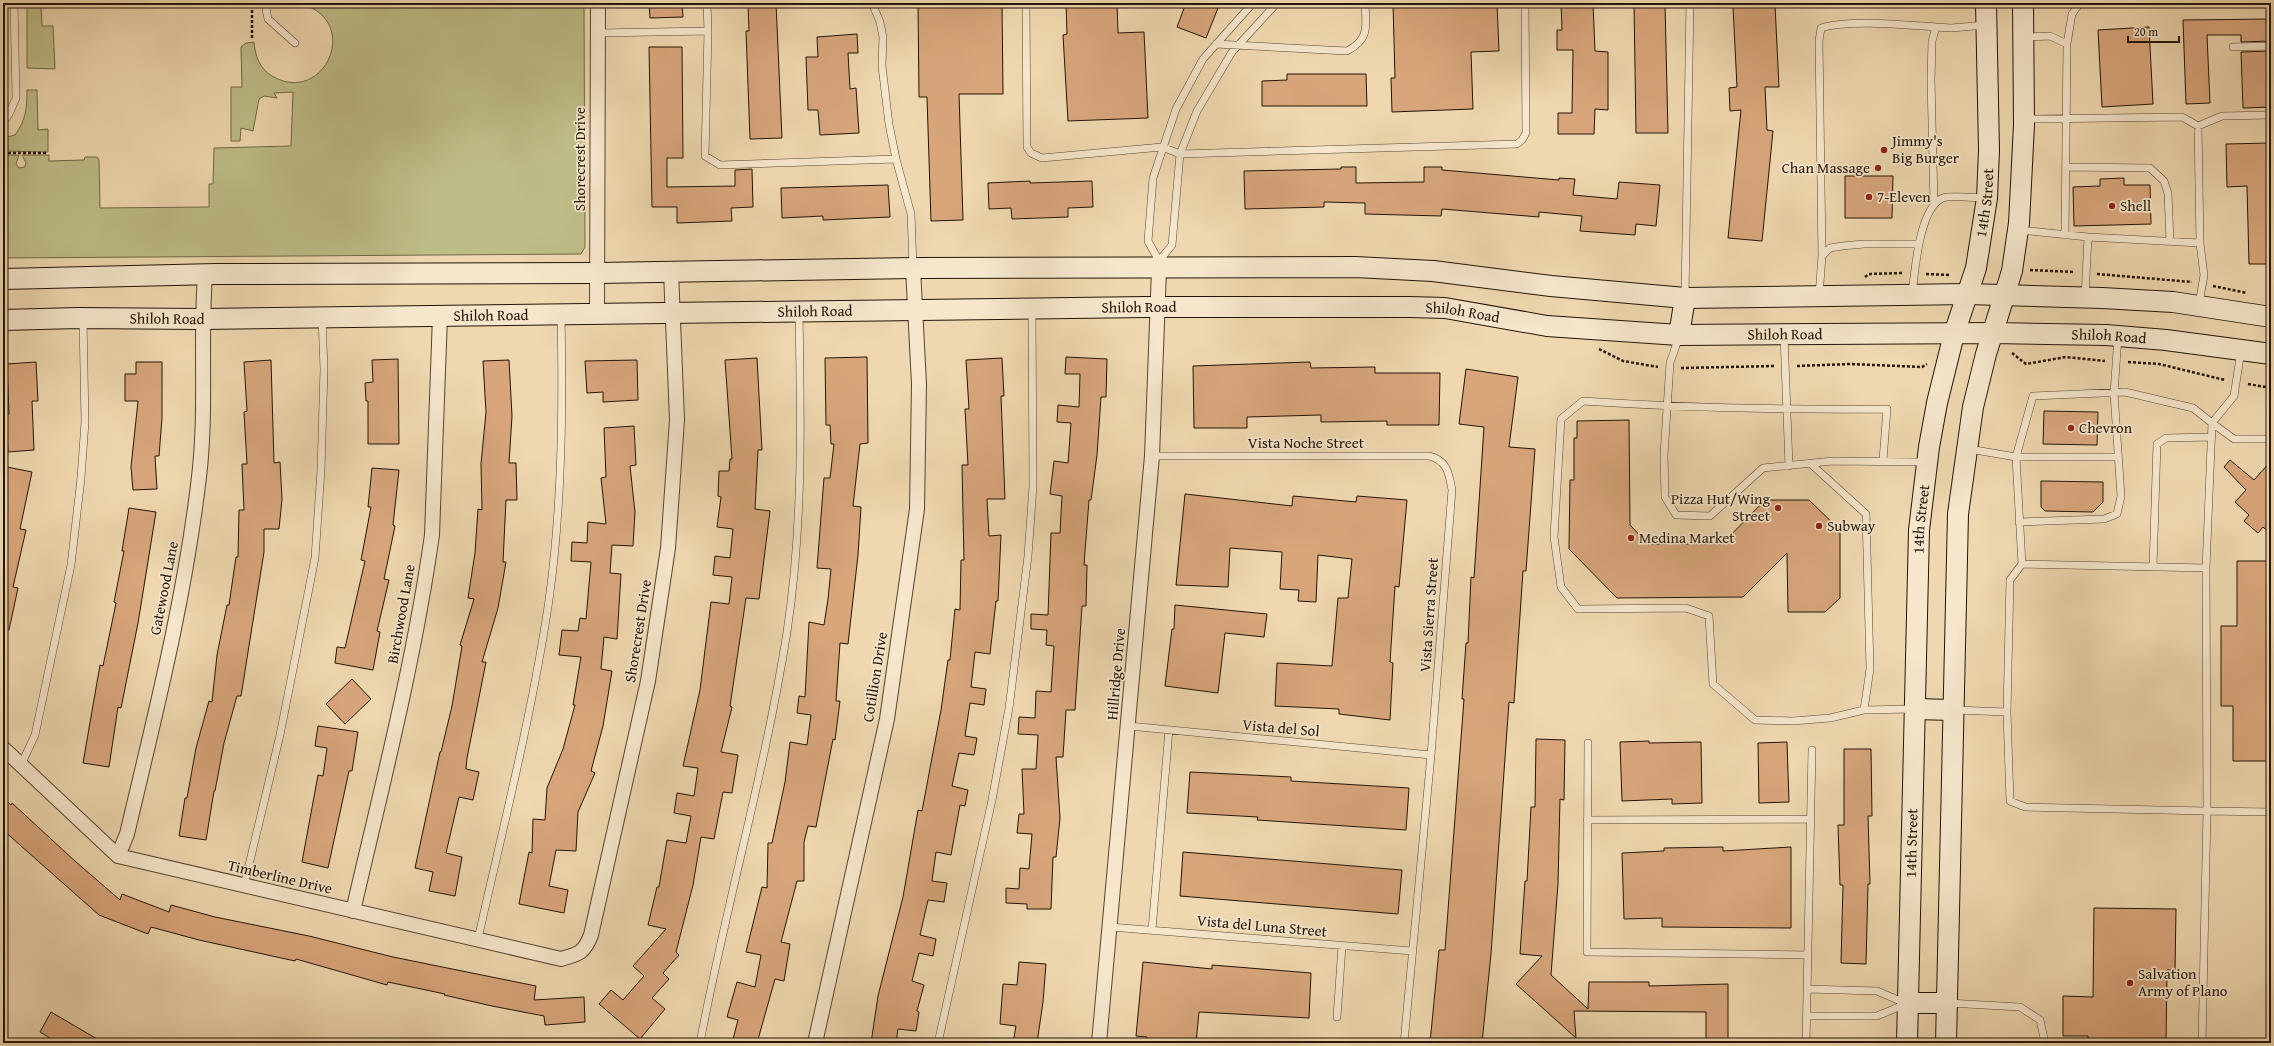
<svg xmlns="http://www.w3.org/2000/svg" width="2274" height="1046" viewBox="0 0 2274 1046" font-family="'Gentium Book Plus',serif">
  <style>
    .green { fill: #bebd87; stroke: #706847 }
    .building { fill: #d9a67c; stroke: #221407 }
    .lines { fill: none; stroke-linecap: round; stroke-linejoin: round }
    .service-casing { stroke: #554531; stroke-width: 8 }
    .minor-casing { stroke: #554531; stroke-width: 16 }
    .secondary-casing { stroke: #221407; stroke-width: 22 }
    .path { stroke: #221407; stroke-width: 2.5; stroke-dasharray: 3 2; stroke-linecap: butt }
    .service { stroke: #f5e6cc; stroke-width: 7 }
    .minor { stroke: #f5e6cc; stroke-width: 14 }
    .secondary { stroke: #f5e6cc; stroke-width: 20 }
    .poi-dot { fill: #8f2418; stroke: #f5e6cc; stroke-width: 1.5 }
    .labels { text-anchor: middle; stroke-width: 3.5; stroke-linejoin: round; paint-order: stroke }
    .poi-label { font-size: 15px; fill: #221407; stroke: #f5e6cc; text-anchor: start }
    .street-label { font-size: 15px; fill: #221407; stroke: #f5e6cc }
  </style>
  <rect width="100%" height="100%" fill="#efd8b0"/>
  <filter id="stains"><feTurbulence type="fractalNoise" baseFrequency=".005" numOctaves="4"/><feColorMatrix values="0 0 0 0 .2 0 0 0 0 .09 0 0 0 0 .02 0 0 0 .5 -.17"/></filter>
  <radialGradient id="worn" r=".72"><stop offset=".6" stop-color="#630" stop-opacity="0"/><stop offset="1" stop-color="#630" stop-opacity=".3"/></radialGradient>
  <!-- green -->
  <path class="green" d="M27,3H41L42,26H53L55,69L27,68Z
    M289,3H584L585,247L581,254L3,258V155H19L16,164L19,168L25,167L26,163L22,155H49V161L84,160L85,157H97L99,160L100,208L209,207V184H213L214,148L291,146L293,92L274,93L277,98L264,96L259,99L253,131L241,128L240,141H231V87H242L241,47L246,43L254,42C255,56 260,69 272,76C321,105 359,30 310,7C303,4 296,5 289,3Z
    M27,90H37L38,130L48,129V152L3,151V138L15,135C26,120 27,108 27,90Z"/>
  <!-- building -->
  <path class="building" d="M649,3H682L683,17L650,18Z
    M748,3H776L782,138L750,139L746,31H749Z
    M918,3H1002L1003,94H959L963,220L931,221L927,97H919Z
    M1066,3H1117L1118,33L1144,32L1148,118L1068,121L1063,35L1067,34Z
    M1186,3H1220L1206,38L1177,27Z
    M1393,3H1497L1499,51L1471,52L1473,109L1392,112L1391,78H1395Z
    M1561,3H1593L1595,51L1608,52V110L1595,109L1594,134H1558V113H1572L1573,50H1557V30H1562Z
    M1634,3H1665L1668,133H1636Z
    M1775,5L1779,87H1765L1767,130L1773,131L1762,241L1728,238L1741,110L1730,111L1729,88L1737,87L1733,7Z
    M2271,19V41L2241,42V35H2207L2210,103L2186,104L2183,20Z
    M2149,27L2153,104L2102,107L2098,30Z
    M857,34L858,53H848L850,89L856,88L859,133L820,135L818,110H808L806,57H818L817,37Z
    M649,47H682L683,158H667V187L735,186V170L752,169L753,207L731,208L732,221L677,223V207H652Z
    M2271,51V107L2243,108L2241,52Z
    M1287,74H1366L1367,106H1262V81L1287,80Z
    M2271,143V264H2249L2247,186L2227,187L2226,144Z
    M1341,167H1356V183L1424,182V167H1442V170L1559,180V178L1575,179L1573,195L1617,199L1619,182L1660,185L1656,226L1636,224L1635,235L1580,231L1582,216L1539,212V217L1442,209L1441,216L1365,214V203L1324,202V207L1245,209L1244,171L1341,169Z
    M1845,176H1893L1892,218H1845Z
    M2124,178V185H2150L2151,224L2074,226L2073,187L2100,186V179Z
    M1030,181V183L1092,181L1093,207L1068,208V217L1012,219L1011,208L989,209L988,183Z
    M888,185L890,217L823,220V216L782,218L781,188Z
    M867,357L868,443L860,444L853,506L861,507L858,555L848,644L840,643L836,701H840L835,740L833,739L816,827L808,826L804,842V881H797L781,942L790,944L784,981L775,979L757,1043H732L738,1020L727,1017L737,982L755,987L761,955L746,952L762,887L767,888L768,843H772L785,782L790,742L807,745L811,715L797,713L799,696L805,697L809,622L824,625L828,599L831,569L817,568L824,478H830L834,444H831L830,425H826L825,358Z
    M1066,357L1107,359L1106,397H1101L1097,455L1091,500H1089L1084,565H1087L1086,606H1082L1075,710H1066L1063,757H1056L1060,818L1056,857H1053L1051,909H1027V904L1006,903V888L1019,889L1020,868L1029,869L1032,834L1017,833L1019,814H1024L1022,769H1036L1038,735L1018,734L1019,717L1035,718L1036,691L1051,692L1054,646L1046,645L1047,630L1031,629V614L1048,615L1051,533H1060L1062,496L1050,494L1054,461L1068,463L1071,423L1057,422L1058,405L1079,407L1080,374H1065Z
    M757,358L762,450H758L755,509L770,511L759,599L746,598L730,706L732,707L721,752L738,755L732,793L723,792L714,839L701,837L693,885L676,952L679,955L663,973L669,979L652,998L665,1009L640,1039L599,1004L611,990L623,1000L644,976L633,966L666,929L648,925L657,887H659L667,840L686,843L691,816L674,813L677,793L694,796L698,768L683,766L700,690L711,602L729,604L732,577L713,575L715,556L730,558L733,529L717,527L721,497L718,496L719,471H729L730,459H732L725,360Z
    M1002,358L1004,396H1001L1005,499H987L989,536L1001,535L998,601H996L990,654L975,652L971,687L986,689L984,705L970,703L965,736L977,738L974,755L959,753L952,786L968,790L965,806L960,805L951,855L936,852L932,881L947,883L944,902L928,900L920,935L936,939L933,956L919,953L912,981L924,985L917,1011L919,1012L916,1031L898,1029L896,1043H871L878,996L903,897L918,810L922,811L941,710L948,660H950L955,609L960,610L961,560H964L962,465H968L965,409H969L966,360Z
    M398,359L399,444H368V401H366L365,383L373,382L372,360Z
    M271,360L274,463L280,462L282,499L279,529H264V552L241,696H237L224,743L215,791H214L206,840L179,836L185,798H187L196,748L209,701L212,702L217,655L227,605H229L236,557H238L239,510H244L242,464H247L244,412L247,411L244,362Z
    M509,360L512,416L509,463H516L517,500H506L503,562H506L498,608L482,662H486L467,758L466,769L479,772L473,800L459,797L446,853L462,857L455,896L429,891L433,872L415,868L440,752H441L452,706L462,646L460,645L474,599L468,598L475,553L478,509L482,510L481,464L486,412L483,361Z
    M637,360L638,400L603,402V392L587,393L585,361Z
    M36,362L38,401H32L34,450L8,452L6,414H9L7,364Z
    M136,362H162V418L159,456H155L157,489L133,490L131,467L138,401H125V374H136Z
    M1310,362L1311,368L1375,367V373H1440L1439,425H1387V421L1321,422V415L1247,417V428H1194L1193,366Z
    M1466,369L1518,377L1509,447L1535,449L1526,571H1523L1514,703L1509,702L1491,954L1482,1043H1430L1439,950H1445L1464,699H1462L1466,643H1468L1471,577L1474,578L1484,427L1459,424Z
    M2044,411L2098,412L2097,445L2043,444Z
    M1629,420L1630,525L1648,544H1722L1765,500H1809L1840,530V598L1825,612H1788L1787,553L1743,597L1617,598L1569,549L1570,480H1574V438H1577V421Z
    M634,426L636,465L630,466L635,512L633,546L612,545L610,573L621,574L617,639L604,637L601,669L612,671L603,726L591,771L595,773L578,812L576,851L556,850L549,886L568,890L564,913L519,904L529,852L532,853L533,819L545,820L547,788L563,749L575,705H573L581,657L559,655L562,630L578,631L580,618L586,619L591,562L571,561L572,542L587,543L588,522L606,524L601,478L606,477L604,428Z
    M2230,460L2254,480L2271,461V534L2263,527L2258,533L2244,521L2249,515L2235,502L2246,490L2224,467Z
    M7,467L32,472L20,529L26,530L13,587L18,588L9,630L3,629V486Z
    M372,468L399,470L393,525L395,526L384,579L389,580L377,631L380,632L373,670L335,663L337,647L345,648L365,561L361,560L371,507H368Z
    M2041,481L2103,482V502L2093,512L2045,511L2041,507Z
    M1185,494L1292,506L1293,496L1356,502L1357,496L1407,500L1399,587L1395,586L1390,662L1393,663L1390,720L1339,714V709L1275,706L1277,663L1332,666L1338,598H1348L1352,559L1318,555L1316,602L1298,601L1299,590L1280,589L1282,552L1230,548L1228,587L1176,585Z
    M129,508L156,512L138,623L121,708L118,707L109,767L83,763L100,665L103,666L116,603L114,602L124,551H122Z
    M2237,561H2271V761H2233V706H2221V626H2237Z
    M1175,605L1267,614L1264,637L1225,633L1218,693L1165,686L1172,629H1174Z
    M352,679L371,699L345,724L326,704Z
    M318,726L358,732L352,771H349L328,868L302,862L318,775L323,776L327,748L315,746Z
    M1536,739L1565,740L1564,800L1560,799L1558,884L1551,975L1588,1009L1589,982H1649V986L1728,984V1043H1706V1012L1574,1011L1576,1038L1516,984L1542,956L1520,954L1525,881H1527L1531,807H1535Z
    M1649,741V743L1701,742L1702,803L1672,804V799L1622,801L1620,742Z
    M1787,742L1789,802L1759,803L1758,743Z
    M1844,749H1871L1872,816H1868L1870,884H1868L1866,964L1841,963L1843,885H1840L1838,825H1844Z
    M1190,772L1291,777V781L1409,788L1406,830L1257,820L1258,817L1187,813Z
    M3,797L11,805L12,803L76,862L120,900L122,894L169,912L171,905L215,917L309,936L393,957L536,986L534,1000L584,997L585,1022L545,1025L544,1016L492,1006L444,995L445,994L388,982L387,985L296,959L295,961L199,940L151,927L148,934L99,915L3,830Z
    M1723,847V851L1791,847V928L1662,927V918L1624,919L1622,853L1664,851V848Z
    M1183,852L1402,870L1398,914L1180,896Z
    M2094,908L2176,909L2175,970H2167L2166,1043H2088V1036H2063V996L2093,997Z
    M1019,962L1046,964L1043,1002L1037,1043H1013L1016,1026L1000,1024L1003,984L1017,985Z
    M1143,962L1212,969V965L1311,973L1309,1018L1199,1012L1196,1043H1146L1147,1037L1136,1036Z
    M51,1012L104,1043H58L40,1032Z"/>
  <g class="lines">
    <defs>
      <path id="service" d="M265,3L268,19L295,43
        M707,3L708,31L705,156L720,165L896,159
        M872,3L880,22L883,37L882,66L889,124L896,159L911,214L913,266
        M1026,3L1027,147L1031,153L1042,158L1162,147L1180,154L1517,144L1522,140L1526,133L1525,3
        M598,33L708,31
        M2024,37L2050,36L2067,44L2065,235
        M1216,44L1347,51C1370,39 1366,26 1365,3
        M2067,44L2072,14L2080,3
        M2233,47L2271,46
        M2025,119L2182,117L2198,126L2200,243
        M3,123L9,114L16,98L14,3
        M2198,126L2222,116L2271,115
        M2066,167L2150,168L2164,181L2168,193L2170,241
        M1934,204L1931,80L1932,41L1936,27L1951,28L1986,25
        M2019,230L2088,237L2085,297
        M2088,237L2200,243L2204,275L2199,304
        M1822,256L1819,41L1821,28C1849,19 1906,25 1936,27
        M1159,261L1172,245L1180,154L1197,111L1232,52L1277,3
        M1159,266V261L1148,241L1153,178L1176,109L1203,59L1253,3
        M1912,294C1915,272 1919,207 1943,198C1951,195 1976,198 1986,198
        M1819,296L1822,256L1830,248L1842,246L1864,244H1918
        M1685,297L1690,3
        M1784,335L1789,466
        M1679,337L1670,363L1664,455L1665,497L1676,515L1710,516L1763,468L1833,461L1926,462
        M2241,351L2234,396L2212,423L2234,439H2271
        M1969,449L2016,457H2118
        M1152,456H1429C1447,460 1449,473 1452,490L1431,755L1404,1043
        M1883,460L1887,409C1785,410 1684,408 1583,401L1561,419L1554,537L1561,587L1578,609L1686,608L1709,616L1713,684L1755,720L1793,721L1830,718L1864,710L1913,709
        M1811,464L1866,514L1870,669L1864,710
        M2019,522L2104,519L2117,514L2121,496L2114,393L2118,337
        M2153,567L2157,444L2166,438L2212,437
        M1955,710L2007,712L2010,580L2022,564L2206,568L2212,423L2193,408L2125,392L2033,396L2016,457L2022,564
        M2007,712L2010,801L2025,807L2207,811L2206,568
        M1129,726L1431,755
        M1588,743L1587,952L1808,955
        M21,765L35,735L71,565L81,478L85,422L83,319
        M1587,820L1810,819
        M244,886L280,735L315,558L321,470L324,369L322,318
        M1110,927L1412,951
        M1152,930L1169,730
        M478,939C503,827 532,715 549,600C562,506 563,410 561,315
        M1807,989L1877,991L1905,1003
        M1948,1003L2020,1007L2040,1020L2045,1043
        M1807,1016H1877L1906,1004
        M1337,1017L1342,946
        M700,1043C726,905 765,771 787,632C803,527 801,419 799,313
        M938,1043L992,800L1009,708L1028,556L1033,486L1032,310
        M1806,1043L1812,750
        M2202,1043L2207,811L2271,812"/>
      <path id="minor" d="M597,314L598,3
        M3,748L118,856L561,959C579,954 584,953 591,935L648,681L668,548L677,420L671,271
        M118,856L127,834C155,715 185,598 199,477C207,410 200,342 205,275
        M353,911C382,786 414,662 432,535L440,316
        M815,1043L887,719L917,509L919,384L913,268
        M1099,1043L1152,456L1159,269"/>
      <g id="secondary">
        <path d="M3,279L216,274L597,273L913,268L1355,267L1433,271L1551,286L1685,298L1968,294L2102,298L2173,302L2271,317"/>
        <path id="s1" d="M3,320L78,318L202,319L1146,307H1410L1445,308L1547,326L1679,335L1993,333L2106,335L2166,340L2271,354"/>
        <path d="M1679,335L1685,298"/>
        <path d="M1915,709L1952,710"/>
        <path d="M1907,1003H1947"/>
        <path id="s2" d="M1907,1043L1919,530L1929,447L1937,403L1954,334L1976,268L1987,198L1989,150L1986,3"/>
        <path d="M1946,1043L1958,514L1973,407L1986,354L2012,271L2019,223L2024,125L2023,3"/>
      </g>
    </defs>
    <!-- service casing -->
    <use href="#service" class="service-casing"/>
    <!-- minor casing -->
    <use href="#minor" class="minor-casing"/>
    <!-- secondary casing -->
    <use href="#secondary" class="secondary-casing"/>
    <!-- path -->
    <path class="path" d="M252,5V39
      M3,153H48
      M2030,270L2074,272
      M1926,274L1949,275
      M2097,274L2192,282
      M1865,277L1869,274L1903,273
      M2213,286L2247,293
      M1599,349L1623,361L1658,367
      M2012,353L2026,364L2066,357L2105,361
      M2128,362L2159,364L2225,380
      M1797,366L1850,364L1922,367L1927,364
      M1681,368L1774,366
      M2248,384L2271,388"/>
    <!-- service -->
    <use href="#service" class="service"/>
    <!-- minor -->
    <use href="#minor" class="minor"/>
    <!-- secondary -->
    <use href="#secondary" class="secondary"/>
  </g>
  <!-- markers -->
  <g class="poi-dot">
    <circle cx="1884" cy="150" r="4"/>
    <circle cx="1878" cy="168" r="4"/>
    <circle cx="1869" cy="197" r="4"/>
    <circle cx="2112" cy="206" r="4"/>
    <circle cx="2071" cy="428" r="4"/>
    <circle cx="1778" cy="508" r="4"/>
    <circle cx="1819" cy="526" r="4"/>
    <circle cx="1631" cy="538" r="4"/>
    <circle cx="2130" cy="983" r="4"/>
  </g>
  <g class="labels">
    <!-- poi labels -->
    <g class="poi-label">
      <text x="1892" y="146">Jimmy's<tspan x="1892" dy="17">Big Burger</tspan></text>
      <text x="1870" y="173" text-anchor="end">Chan Massage</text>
      <text x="1877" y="202">7-Eleven</text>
      <text x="2120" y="211">Shell</text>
      <text x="2079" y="433">Chevron</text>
      <text x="1770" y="504" text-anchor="end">Pizza Hut/Wing<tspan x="1770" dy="17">Street</tspan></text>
      <text x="1827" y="531">Subway</text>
      <text x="1639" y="543">Medina Market</text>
      <text x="2138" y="979">Salvation<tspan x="2138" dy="17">Army of Plano</tspan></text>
    </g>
    <!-- street labels -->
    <g class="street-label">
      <text transform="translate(580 159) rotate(-90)" y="5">Shorecrest Drive</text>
      <text dy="5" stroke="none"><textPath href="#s2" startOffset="848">14th Street</textPath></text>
      <text dy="5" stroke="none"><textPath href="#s1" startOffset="1136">Shiloh Road</textPath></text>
      <text dy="5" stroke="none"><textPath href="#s1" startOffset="812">Shiloh Road</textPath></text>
      <text dy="5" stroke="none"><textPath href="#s1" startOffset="1460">Shiloh Road</textPath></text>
      <text dy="5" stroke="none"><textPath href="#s1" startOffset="488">Shiloh Road</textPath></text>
      <text dy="5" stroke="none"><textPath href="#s1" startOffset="164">Shiloh Road</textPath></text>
      <text dy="5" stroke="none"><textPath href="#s1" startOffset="1784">Shiloh Road</textPath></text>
      <text dy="5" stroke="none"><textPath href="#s1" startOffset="2108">Shiloh Road</textPath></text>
      <text x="1306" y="448">Vista Noche Street</text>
      <text dy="5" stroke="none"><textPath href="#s2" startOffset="524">14th Street</textPath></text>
      <text transform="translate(164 588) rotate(-79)" y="5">Gatewood Lane</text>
      <text transform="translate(401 614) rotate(-80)" y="5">Birchwood Lane</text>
      <text transform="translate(1429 615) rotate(-86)" y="5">Vista Sierra Street</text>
      <text transform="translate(638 631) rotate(-81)" y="5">Shorecrest Drive</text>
      <text transform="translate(1116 674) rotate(-85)" y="5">Hillridge Drive</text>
      <text transform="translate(875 677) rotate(-81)" y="5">Cotillion Drive</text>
      <text transform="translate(1281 728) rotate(5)" y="5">Vista del Sol</text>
      <text dy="5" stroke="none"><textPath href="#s2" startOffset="200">14th Street</textPath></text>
      <text transform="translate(280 877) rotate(13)" y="5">Timberline Drive</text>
      <text transform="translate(1262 926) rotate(5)" y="5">Vista del Luna Street</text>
    </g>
  </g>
  <!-- margin -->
  <rect width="2274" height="1046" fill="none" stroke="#efd8b0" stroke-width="16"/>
  <rect x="4" y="4" width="2266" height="1038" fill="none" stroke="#221407" stroke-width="2"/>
  <rect x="8" y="8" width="2258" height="1030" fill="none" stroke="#221407"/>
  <!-- scale -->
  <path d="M2128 36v6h51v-6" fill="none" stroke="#221407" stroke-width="2"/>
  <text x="2134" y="36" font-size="12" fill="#221407" stroke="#f5e6cc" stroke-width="3" paint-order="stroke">20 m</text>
  <rect width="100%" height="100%" filter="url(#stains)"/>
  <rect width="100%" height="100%" fill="url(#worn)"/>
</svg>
